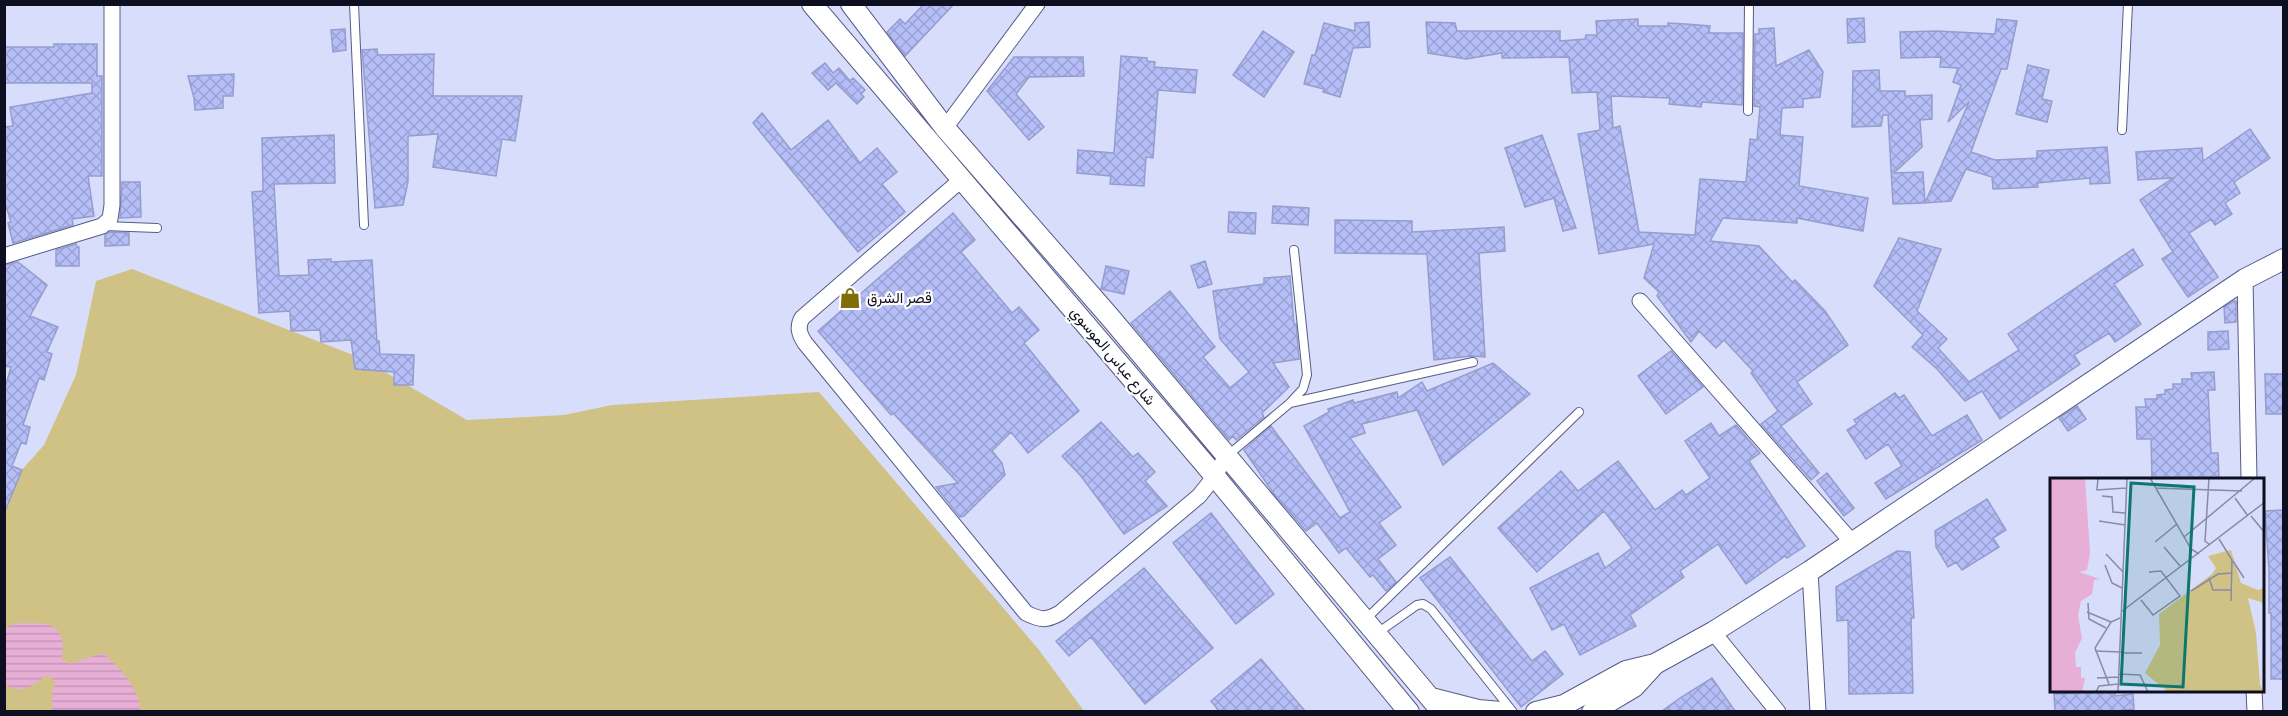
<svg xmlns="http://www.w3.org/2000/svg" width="2288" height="716" viewBox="0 0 2288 716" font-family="Manrope,Vazirmatn,sans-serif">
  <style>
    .green { fill: #d0c284 }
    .water { fill: url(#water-rules) }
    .building { fill: url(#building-cross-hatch); stroke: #959dcc; stroke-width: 1.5 }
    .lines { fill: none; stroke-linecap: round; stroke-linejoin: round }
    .service-casing { stroke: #565c87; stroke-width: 10 }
    .minor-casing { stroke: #565c87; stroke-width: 17 }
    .tertiary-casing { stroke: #565c87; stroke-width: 22 }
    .service { stroke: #fff; stroke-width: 8 }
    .minor { stroke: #fff; stroke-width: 15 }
    .tertiary { stroke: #fff; stroke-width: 20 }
    .labels { text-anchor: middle; stroke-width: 4.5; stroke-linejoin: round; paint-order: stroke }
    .poi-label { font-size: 15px; fill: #0d0f20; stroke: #fff; text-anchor: start }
    .street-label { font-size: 15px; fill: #0d0f20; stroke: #fff }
    .inset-road { fill: none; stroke: #878ba4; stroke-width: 1.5 }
    .view { fill: #0f766e; fill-opacity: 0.15; stroke: #0f766e; stroke-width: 3 }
    .inset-edge { fill: none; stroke: #0d0f20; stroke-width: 3 }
  </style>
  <defs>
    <pattern id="water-rules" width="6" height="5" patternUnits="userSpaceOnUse" patternTransform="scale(1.5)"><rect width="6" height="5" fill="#e7afd6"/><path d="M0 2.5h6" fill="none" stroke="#c595b7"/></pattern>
    <pattern id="building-cross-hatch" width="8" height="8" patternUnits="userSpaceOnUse" patternTransform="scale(1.5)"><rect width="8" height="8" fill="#b5bef8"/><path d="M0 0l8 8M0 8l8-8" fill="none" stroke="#9aa2d4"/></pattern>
  </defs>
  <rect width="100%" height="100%" fill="#d8ddfc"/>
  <!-- green -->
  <path class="green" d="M132,269L361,358L467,420L564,415L612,405L819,392L1039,650L1084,711L5,712V489L44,445L76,375L96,281Z"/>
  <!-- water -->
  <path class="water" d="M16,623C32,625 56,618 62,639C64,644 62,653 62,659L69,664L103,653C121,669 138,687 141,711H52V694L55,683L51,676H45C33,687 20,695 5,684V628Z"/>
  <!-- building -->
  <path class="building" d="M924,4H954L905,56L887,32L900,19L905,24Z
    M1864,18L1865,42L1848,43L1847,19Z
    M1638,19V26H1668V23L1686,24L1710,26L1709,33H1743L1742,105L1702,102L1701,107L1669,104L1670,98L1611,96L1613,128L1620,126L1639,232L1695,235L1700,179L1746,182L1750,139L1757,140L1760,107L1754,106L1755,34H1759V29L1774,28L1776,66L1809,50L1823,72L1820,97L1803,99V107L1782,108L1780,135L1803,137L1799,186L1868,198L1863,231L1797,218V223L1723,218L1710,241L1759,246L1792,282L1795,280L1825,311L1848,345L1797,382L1812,404L1781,426L1819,473L1811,480L1761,424L1778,411L1751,373L1753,371L1724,340L1716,348L1699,331L1691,342L1657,296L1659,292L1644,278L1654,244L1599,254L1578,134L1600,130L1597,92L1572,93L1569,57L1502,58V53L1466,59L1428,53L1426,22L1455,23L1457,31H1560V41L1585,39L1586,35H1597L1596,21Z
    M1997,19L2017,21L2007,69H2001L1971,152L1995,160L2037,158V151L2107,147L2110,183L2090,184V178L2037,183L2038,187L1993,189L1992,177L1966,169L1951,201L1925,203L1969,102L1948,122L1961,85L1953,82L1958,68L1940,67L1941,57L1901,58L1900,32L1937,31L1995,34Z
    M1369,22L1370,47L1353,48L1340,97L1323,92L1324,89L1304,84L1312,55H1315L1324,23L1355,31V23Z
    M345,29L346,50L333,52L331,30Z
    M1263,31L1294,52L1264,97L1233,75Z
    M54,44H97V76H102V176H88L94,216L72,219L73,225L13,243L8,223L11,222L4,200V127L13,126L10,107L92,93V83H4V47H54Z
    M377,49L378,55L434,54L433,96H522L515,141L502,139L496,176L433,167L438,134L408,136V182L403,205L375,208L362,50Z
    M1121,56L1147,58V61L1155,62L1154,67L1197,70L1195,93L1158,90L1153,158L1146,157L1144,186L1110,184L1111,176L1077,173L1078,150L1114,153Z
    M1014,57H1083L1084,76L1029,77L1016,94L1044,127L1029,140L987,91Z
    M825,63L833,73L839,68L850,81L853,78L865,90L861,94L864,97L857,104L836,83L828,90L812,73Z
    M2028,65L2049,70L2042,99L2052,101L2047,122L2016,114Z
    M1879,70L1880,91H1905V96L1932,95V119L1920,120L1922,147L1894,173L1923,172L1925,203L1893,204L1888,115H1883L1881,126L1852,127L1853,71Z
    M234,74L233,96H223V108L195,110L194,98L188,76Z
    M762,113L791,150L828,120L860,163L877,148L897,172L882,184L905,212L858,252L753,123Z
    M2250,129L2270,158L2234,182L2240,193L2225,203L2232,214L2215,225L2211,219L2189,233L2218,277L2188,297L2162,259L2173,252L2140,200L2173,178L2138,180L2136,152L2202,148L2203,161Z
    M334,135L335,183L274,184L279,276L309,275L308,260L331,259V262L372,260L377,342L379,341L380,354L414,355L413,385H394V372L355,369L351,340L321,342L320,330L291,331L290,311L259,313L252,192L263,191L262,138Z
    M1542,135L1564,195L1576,228L1563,231L1554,198L1525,207L1505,148Z
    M122,182H140L141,217L120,218Z
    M1273,206L1309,208L1308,225L1272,223Z
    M1229,212L1256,213L1255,234L1228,232Z
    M953,213L975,240L961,252L1012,313L1019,307L1039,330L1024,343L1079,411L1028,453L1011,432L992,451L1002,463L1005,475L964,516L960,517L936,487L958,483L893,413L891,415L818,331Z
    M1335,220L1412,221V232L1504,227L1505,251L1479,253L1485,357L1472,356L1434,360L1427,254L1335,253Z
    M110,232L129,233V245L105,246V235Z
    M1899,238L1941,249L1917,311L1947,339L1938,348L1969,382L2019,350L2008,334L2133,249L2143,265L2114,284L2141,324L2115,342L2109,333L2074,355L2080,364L2000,419L1982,391L1965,401L1937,369L1912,347L1923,335L1874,286Z
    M76,244L77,247H79V266H56V250Z
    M1205,261L1212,284L1198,288L1191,266Z
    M18,262L47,285L30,316L58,327L47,352L52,354L44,380L39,378L23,425L30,427L26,444L21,443L12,466L22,470L5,511L4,391L11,367L4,366V265Z
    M1106,266L1129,271L1124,294L1101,289Z
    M1290,276L1294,324H1296L1299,359L1273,363L1289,387L1262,413L1264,417L1236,440L1233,436L1229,440L1131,323L1170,291L1215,347L1203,357L1230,388L1249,372L1220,339L1213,291L1264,284V278Z
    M2234,301H2236V322L2225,323L2224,307Z
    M2228,331L2229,349L2208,350V332Z
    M1671,351L1703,387L1666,414L1638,376Z
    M1493,363L1530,394L1443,465L1417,410L1362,424L1365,433L1350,438L1401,507L1379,523L1396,545L1378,559L1396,582L1386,591L1373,575L1370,577L1346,548L1339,553L1317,523L1306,531L1274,494L1244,450L1271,426L1340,518L1350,512L1304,426L1329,412L1328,409L1353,400L1354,403L1397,392L1398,398L1422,382L1427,391Z
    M2214,372L2215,390H2208L2211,453H2218L2219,479H2152L2151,439H2137L2136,407H2146L2145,399H2157V395L2165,394V390L2173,389V384H2182V379H2192L2191,373Z
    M2265,374H2283V414H2266Z
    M1895,393L1899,398L1904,395L1932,436L1967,415L1982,440L1886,499L1875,483L1902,466L1888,444L1866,459L1847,430L1857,424L1854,420Z
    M2077,406L2086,419L2068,431L2059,418Z
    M1101,422L1133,457L1138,453L1155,472L1145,481L1167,506L1124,534L1081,476L1062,456Z
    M1711,423L1719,436L1736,425L1760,453L1749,461L1805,546L1787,558L1785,556L1746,584L1718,544L1680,571L1684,577L1630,615L1636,626L1580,655L1564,624L1552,630L1530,588L1598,553L1605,568L1632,548L1604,511L1537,572L1498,528L1561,471L1578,491L1618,461L1655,510L1682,490L1686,495L1710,478L1685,441Z
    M1827,473L1854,508L1844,516L1817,481Z
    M1987,499L2006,530L1993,538L1999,547L1962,570L1956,562L1948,567L1936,547L1935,531Z
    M2283,510V679H2271V613H2269V570L2265,511Z
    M1211,513L1274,594L1236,624L1173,543Z
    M1897,551L1910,552L1914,618H1911L1913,693L1849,694L1848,620L1837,621L1836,587Z
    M1450,557L1532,661L1545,651L1563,674L1521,707L1420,578Z
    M1144,568L1213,648L1145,704L1091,637L1069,656L1056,641Z
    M1261,659L1305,711H1219L1211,701Z
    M1712,678L1735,711H1662L1680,698Z
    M2075,690H2115V696L2133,694L2134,709L2116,711H2055L2054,694L2075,693Z"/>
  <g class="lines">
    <defs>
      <path id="service" d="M354,4L364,225
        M1748,111L1749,4
        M2122,130L2128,4
        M104,226L157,228
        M1290,403L1473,362
        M1227,456L1290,403L1303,389L1307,375L1294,250
        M1366,619L1579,412
        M1376,634L1417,605L1423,604L1431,609L1513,712"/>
      <path id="minor" d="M945,128L1037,4
        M961,180L802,318C797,327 799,334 805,343L1026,613C1040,620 1046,621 1060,613L1199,496L1215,476L1226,456
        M4,256L102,226L110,219L112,205V4
        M2245,279L2249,479
        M1640,301L1852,542
        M1810,571L1818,712
        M1713,632L1778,712
        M2254,690L2255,712"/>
      <path id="tertiary" d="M812,4L1203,462L1409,712
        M851,4L945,128L1109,316L1442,712
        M1431,698L1478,710L1501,712
        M1536,712L1564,705L1626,671L1655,664L1713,632L1810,571L2245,279L2284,259
        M1592,712L1634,687L1655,664"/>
    </defs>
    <!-- service casing -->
    <use href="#service" class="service-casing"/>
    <!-- minor casing -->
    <use href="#minor" class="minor-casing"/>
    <!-- tertiary casing -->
    <use href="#tertiary" class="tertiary-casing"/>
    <!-- service -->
    <use href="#service" class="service"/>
    <!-- minor -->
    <use href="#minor" class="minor"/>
    <!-- tertiary -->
    <use href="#tertiary" class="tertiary"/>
  </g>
  <!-- icons -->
  <defs>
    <symbol id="shop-bare" viewBox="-9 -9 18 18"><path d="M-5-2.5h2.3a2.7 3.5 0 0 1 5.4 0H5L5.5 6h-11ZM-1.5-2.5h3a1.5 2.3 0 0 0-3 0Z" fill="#7e6d08" stroke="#fff" stroke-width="2.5" paint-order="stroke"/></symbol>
  </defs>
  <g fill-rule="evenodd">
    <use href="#shop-bare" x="835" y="283" width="30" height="30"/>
  </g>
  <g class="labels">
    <!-- poi labels -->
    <g class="poi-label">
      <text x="867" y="303">قصر الشرق</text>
    </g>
    <!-- street labels -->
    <g class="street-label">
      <text transform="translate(1113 356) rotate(50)" y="5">شارع عباس الموسوي</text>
    </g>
  </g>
  <!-- overview -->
  <g transform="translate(2050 478)">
    <rect width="214" height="214" fill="#d8ddfc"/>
    <path d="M181,72L191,105L208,112L214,110V125L198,120L206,155L210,207L214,214H118L95,195L110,167L109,136L162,96L166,90L158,78Z" fill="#d0c284"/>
    <path d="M0,0H35L40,75L37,92L29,94L50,101L44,102L42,116L31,123L28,137L32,160L25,175L26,189H31V200H35L32,214H0Z" fill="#e7afd6"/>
    <path class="inset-road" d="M48,0L47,12L76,10M100,0L141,71L149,76M159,0L155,63L160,67M105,10L192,13M52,18L62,19L63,34L75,35M185,20L198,38M201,38L215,55M49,43L75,47M134,59L205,0M169,61L182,82L181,123M105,64L127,46M114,69L131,89M56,76L73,94M183,83L194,100M55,87L62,105L72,110M159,100L163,112H182M141,113L168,96L182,95M91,122L103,137L130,118L111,93L99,94M38,125L39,141L56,150M37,134L61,144M71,134L215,24M45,173L71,174M71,175H92M69,196L90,197L98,214M47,200L68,199M59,206L45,170L61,144L70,140M46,214L49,208L68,206M68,214L77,0"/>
    <path class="view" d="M81,5L144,9L133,209L71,206Z"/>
    <rect width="214" height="214" class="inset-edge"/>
  </g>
  <!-- border -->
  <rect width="2288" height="716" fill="none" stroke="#0d0f20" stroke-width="12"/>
</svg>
